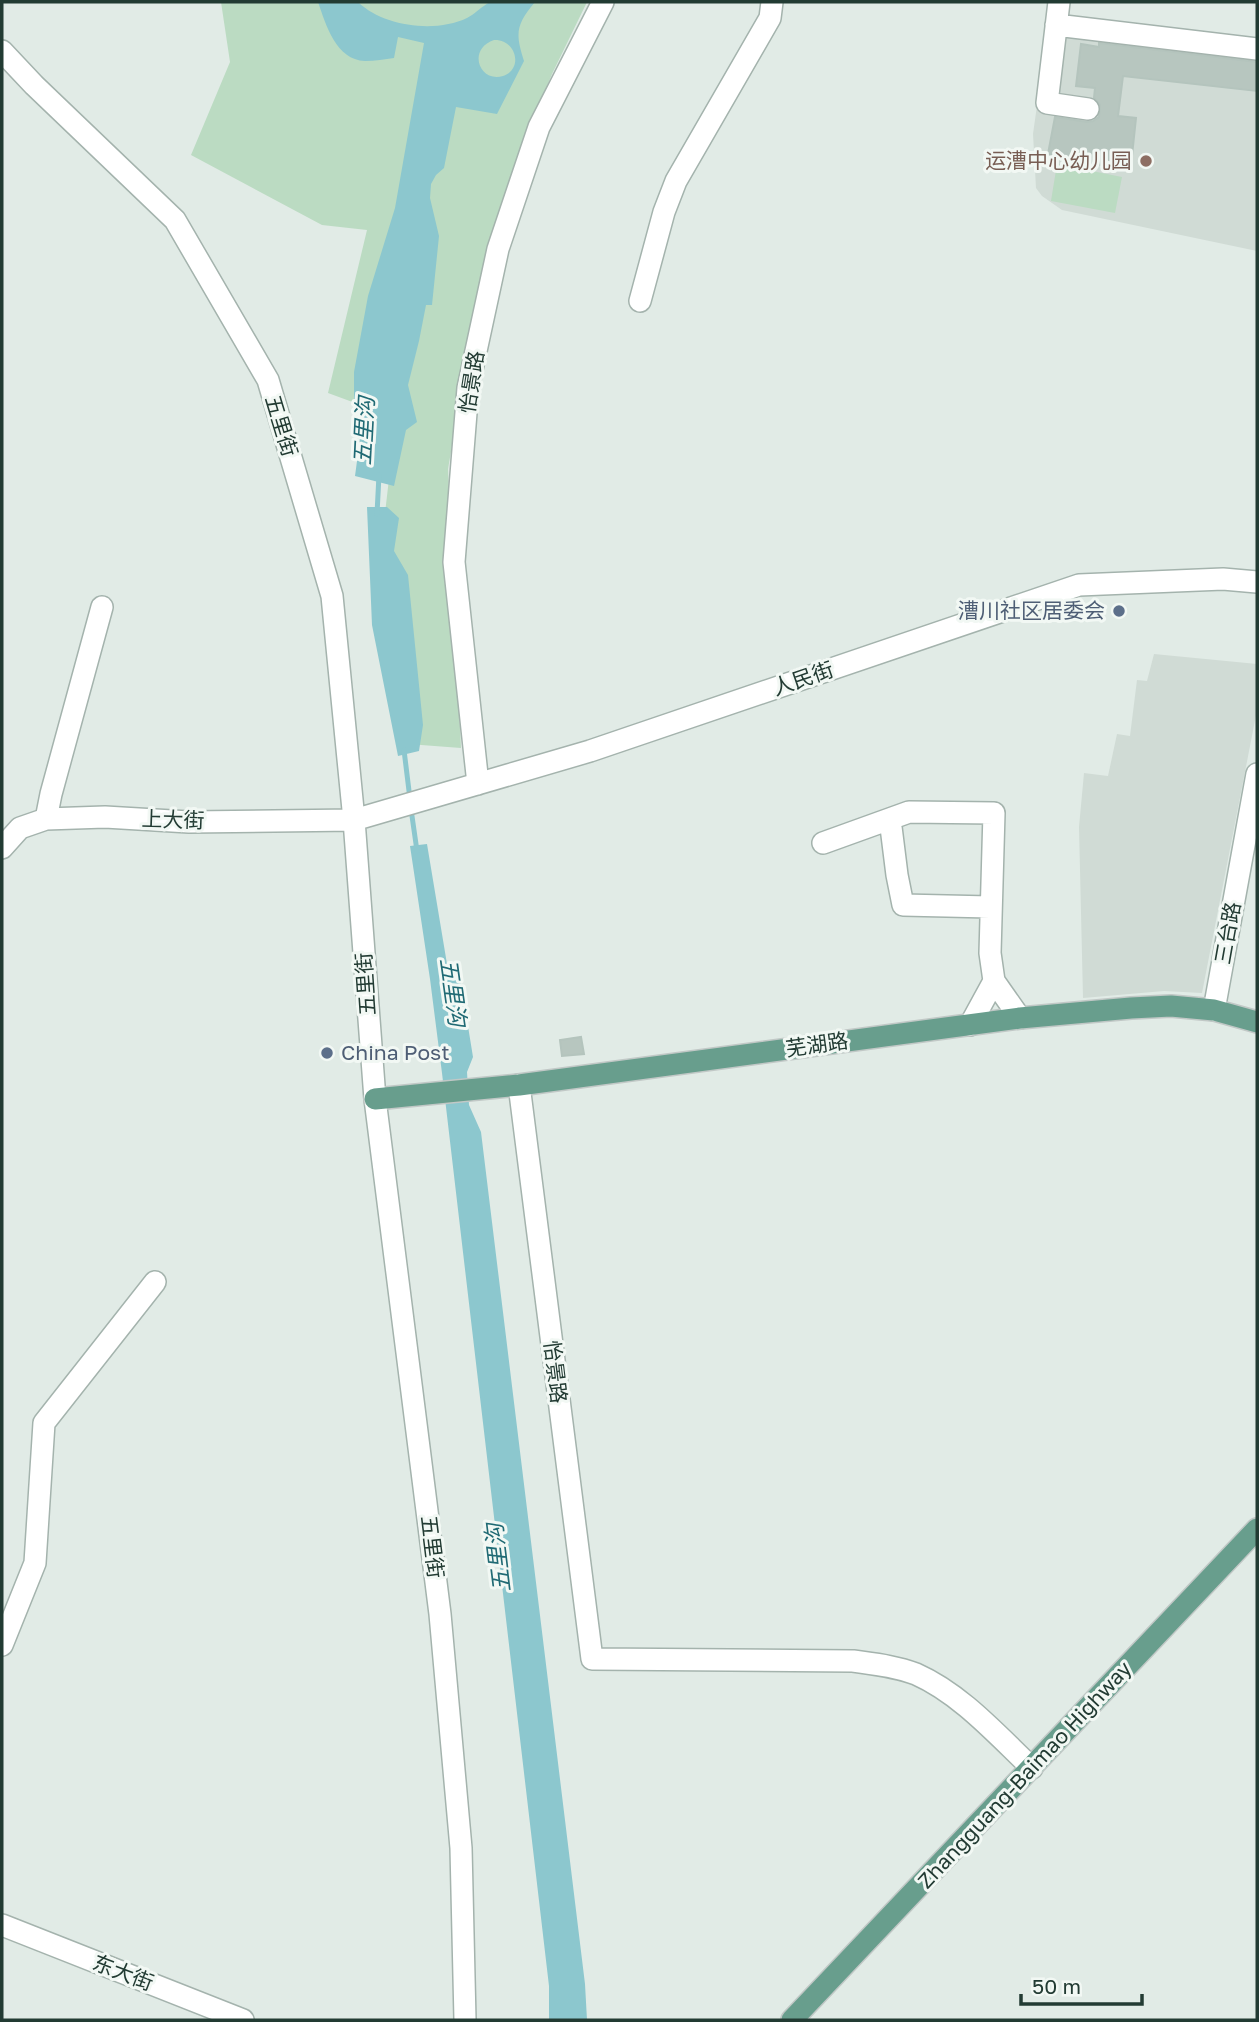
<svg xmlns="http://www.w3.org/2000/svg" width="1259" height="2022" viewBox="0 0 1259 2022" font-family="'Golos Text','Noto Sans SC',sans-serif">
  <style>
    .built { fill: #d0dbd5 }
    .green { fill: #bbdbc2 }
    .water { fill: #8cc7ce; fill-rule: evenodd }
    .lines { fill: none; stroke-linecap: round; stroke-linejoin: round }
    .stream { stroke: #8cc7ce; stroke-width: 5 }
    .building { fill: #b7c6bf; stroke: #b4c4bd; stroke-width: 2 }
    .minor-casing { stroke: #a4b3ad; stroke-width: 24 }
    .major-casing { stroke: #c1c8c6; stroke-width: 24 }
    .minor { stroke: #fff; stroke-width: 21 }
    .major { stroke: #689e8d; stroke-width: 21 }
    .education-dot { fill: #8d6e63; stroke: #f2f8f4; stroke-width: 2.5 }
    .service-dot { fill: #5c6f8a; stroke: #f2f8f4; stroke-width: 2.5 }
    .labels { text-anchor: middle; stroke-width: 6; stroke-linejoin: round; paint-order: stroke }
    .education-label { font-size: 21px; fill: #785e54; stroke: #f2f8f4; text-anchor: end }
    .street-label { font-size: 21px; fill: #223b33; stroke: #f2f8f4 }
    .service-label { font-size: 21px; fill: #4e5e75; stroke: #f2f8f4; text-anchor: end }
    .water-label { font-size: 23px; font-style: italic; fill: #206a74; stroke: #f2f8f4 }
  </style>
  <rect width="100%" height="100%" fill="#e1ebe6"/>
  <!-- built -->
  <path class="built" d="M1049,20L1257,43V251L1062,210L1042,196L1036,188L1033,134Z
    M1154,654L1257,664V710L1202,993L1164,991L1083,998L1079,827L1084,773L1108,776L1117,734L1130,736L1137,680L1147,681Z"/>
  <!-- green -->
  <path class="green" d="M221,2H587L552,74L519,154L482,272L448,469L461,748L408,744L384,522L396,418L328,393L367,230L322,225L191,155L230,62Z
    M1057,164L1122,177L1115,213L1051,201Z"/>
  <!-- water -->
  <path class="water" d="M318,2H358C384,27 436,33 467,18C475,14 482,6 490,2C500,0 523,2 535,2C516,25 515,33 524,61L497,114L456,107L444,168L436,175L431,184L430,198L439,236L432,305H426L419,341L408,385L417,422L406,430L394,486L355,476L364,409L354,404V372L368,296L395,208L424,43L398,37L394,58C385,59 375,61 365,61C336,60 326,25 318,2ZM494,40C516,39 524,69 503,76C479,83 467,49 494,40Z
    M367,507H387L399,518L394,551L408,575L423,725L419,751L398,756L372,625Z
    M427,844L449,976L460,977L473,1057L467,1072L469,1105L481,1132L585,1984L587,2020H549V1986L442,1073L430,979L410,846Z"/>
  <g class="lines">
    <!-- stream -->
    <path class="stream" d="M377,514L379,475
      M404,750L410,799
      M411,809L417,851"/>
  </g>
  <!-- building -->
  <path class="building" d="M1099,43L1257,62V91L1123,76L1118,116L1136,118L1131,165L1118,163L1117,168L1048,154L1055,117L1087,122L1093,121L1099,117L1100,105L1094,98L1095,88L1076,86L1081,44L1099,47Z
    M581,1037L584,1054L562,1056L560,1040Z"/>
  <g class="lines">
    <defs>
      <path id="minor" d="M1059,2L1047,103L1088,109
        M1056,25L1257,49
        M2,51L34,85L175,220L268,380L332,596L354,820L375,1099L440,1614L461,1848L465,2020
        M640,301L664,212L676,181L770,18L772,2
        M478,784L454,562L468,388L498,249L539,127L603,2
        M46,819L51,794L102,607
        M890,819L897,875L903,905L990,907
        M823,843L909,812L994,813L990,953L994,981
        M2,848L20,828L46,819L105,817L189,822L354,820L590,751L1079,585L1223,579L1257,582
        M1214,1010L1257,774
        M970,1025L994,981L1020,1018
        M519,1085L592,1659L853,1661C874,1664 895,1666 916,1674C961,1694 997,1735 1032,1768
        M2,1645L35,1563L44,1423L155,1282
        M2,1925L243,2020"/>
      <path id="major" d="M375,1099L519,1085L1020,1018L1131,1008L1171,1006L1214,1010L1257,1022
        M792,2020L1257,1529"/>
    </defs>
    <!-- minor casing -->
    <use href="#minor" class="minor-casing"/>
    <!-- major casing -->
    <use href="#major" class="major-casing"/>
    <!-- minor -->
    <use href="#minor" class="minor"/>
    <!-- major -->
    <use href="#major" class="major"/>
  </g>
  <!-- markers -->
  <circle class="education-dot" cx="1146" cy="161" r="7"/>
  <g class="service-dot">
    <circle cx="1119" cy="611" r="7"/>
    <circle cx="327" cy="1053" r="7"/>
  </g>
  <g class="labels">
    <!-- education labels -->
    <g class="education-label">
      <text x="1132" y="168">运漕中心幼儿园</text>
    </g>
    <!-- street labels -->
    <g class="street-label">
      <text transform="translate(472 382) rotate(-81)" y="7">怡景路</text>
      <text transform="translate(281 426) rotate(73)" y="7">五里街</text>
      <text transform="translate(803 679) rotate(-19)" y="7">人民街</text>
      <text transform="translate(173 820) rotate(2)" y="7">上大街</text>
      <text transform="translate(1228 933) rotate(-80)" y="7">三台路</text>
      <text transform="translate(366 984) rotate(-94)" y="7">五里街</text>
      <text transform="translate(817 1045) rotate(-8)" y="7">芜湖路</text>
      <text transform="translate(555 1372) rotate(83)" y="7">怡景路</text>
      <text transform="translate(432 1547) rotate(83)" y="7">五里街</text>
      <text transform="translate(1025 1775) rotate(-47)" y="7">Zhangguang-Baimao Highway</text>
      <text transform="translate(123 1973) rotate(21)" y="7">东大街</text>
    </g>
    <!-- service labels -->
    <g class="service-label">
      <text x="1105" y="618">漕川社区居委会</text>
      <text x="341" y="1060" text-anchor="start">China Post</text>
    </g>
    <!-- water labels -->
    <g class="water-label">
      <text transform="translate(364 431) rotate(-87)" y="8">五里沟</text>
      <text transform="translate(453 992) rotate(82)" y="8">五里沟</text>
      <text transform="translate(498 1558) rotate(-97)" y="8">五里沟</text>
    </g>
  </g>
  <!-- border -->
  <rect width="1259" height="2022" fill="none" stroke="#223b33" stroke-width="7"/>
  <!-- scale -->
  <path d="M1021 1994v10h121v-10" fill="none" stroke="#223b33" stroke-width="3.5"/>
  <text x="1032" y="1994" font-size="21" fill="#223b33" stroke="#f2f8f4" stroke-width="5" paint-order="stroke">50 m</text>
</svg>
